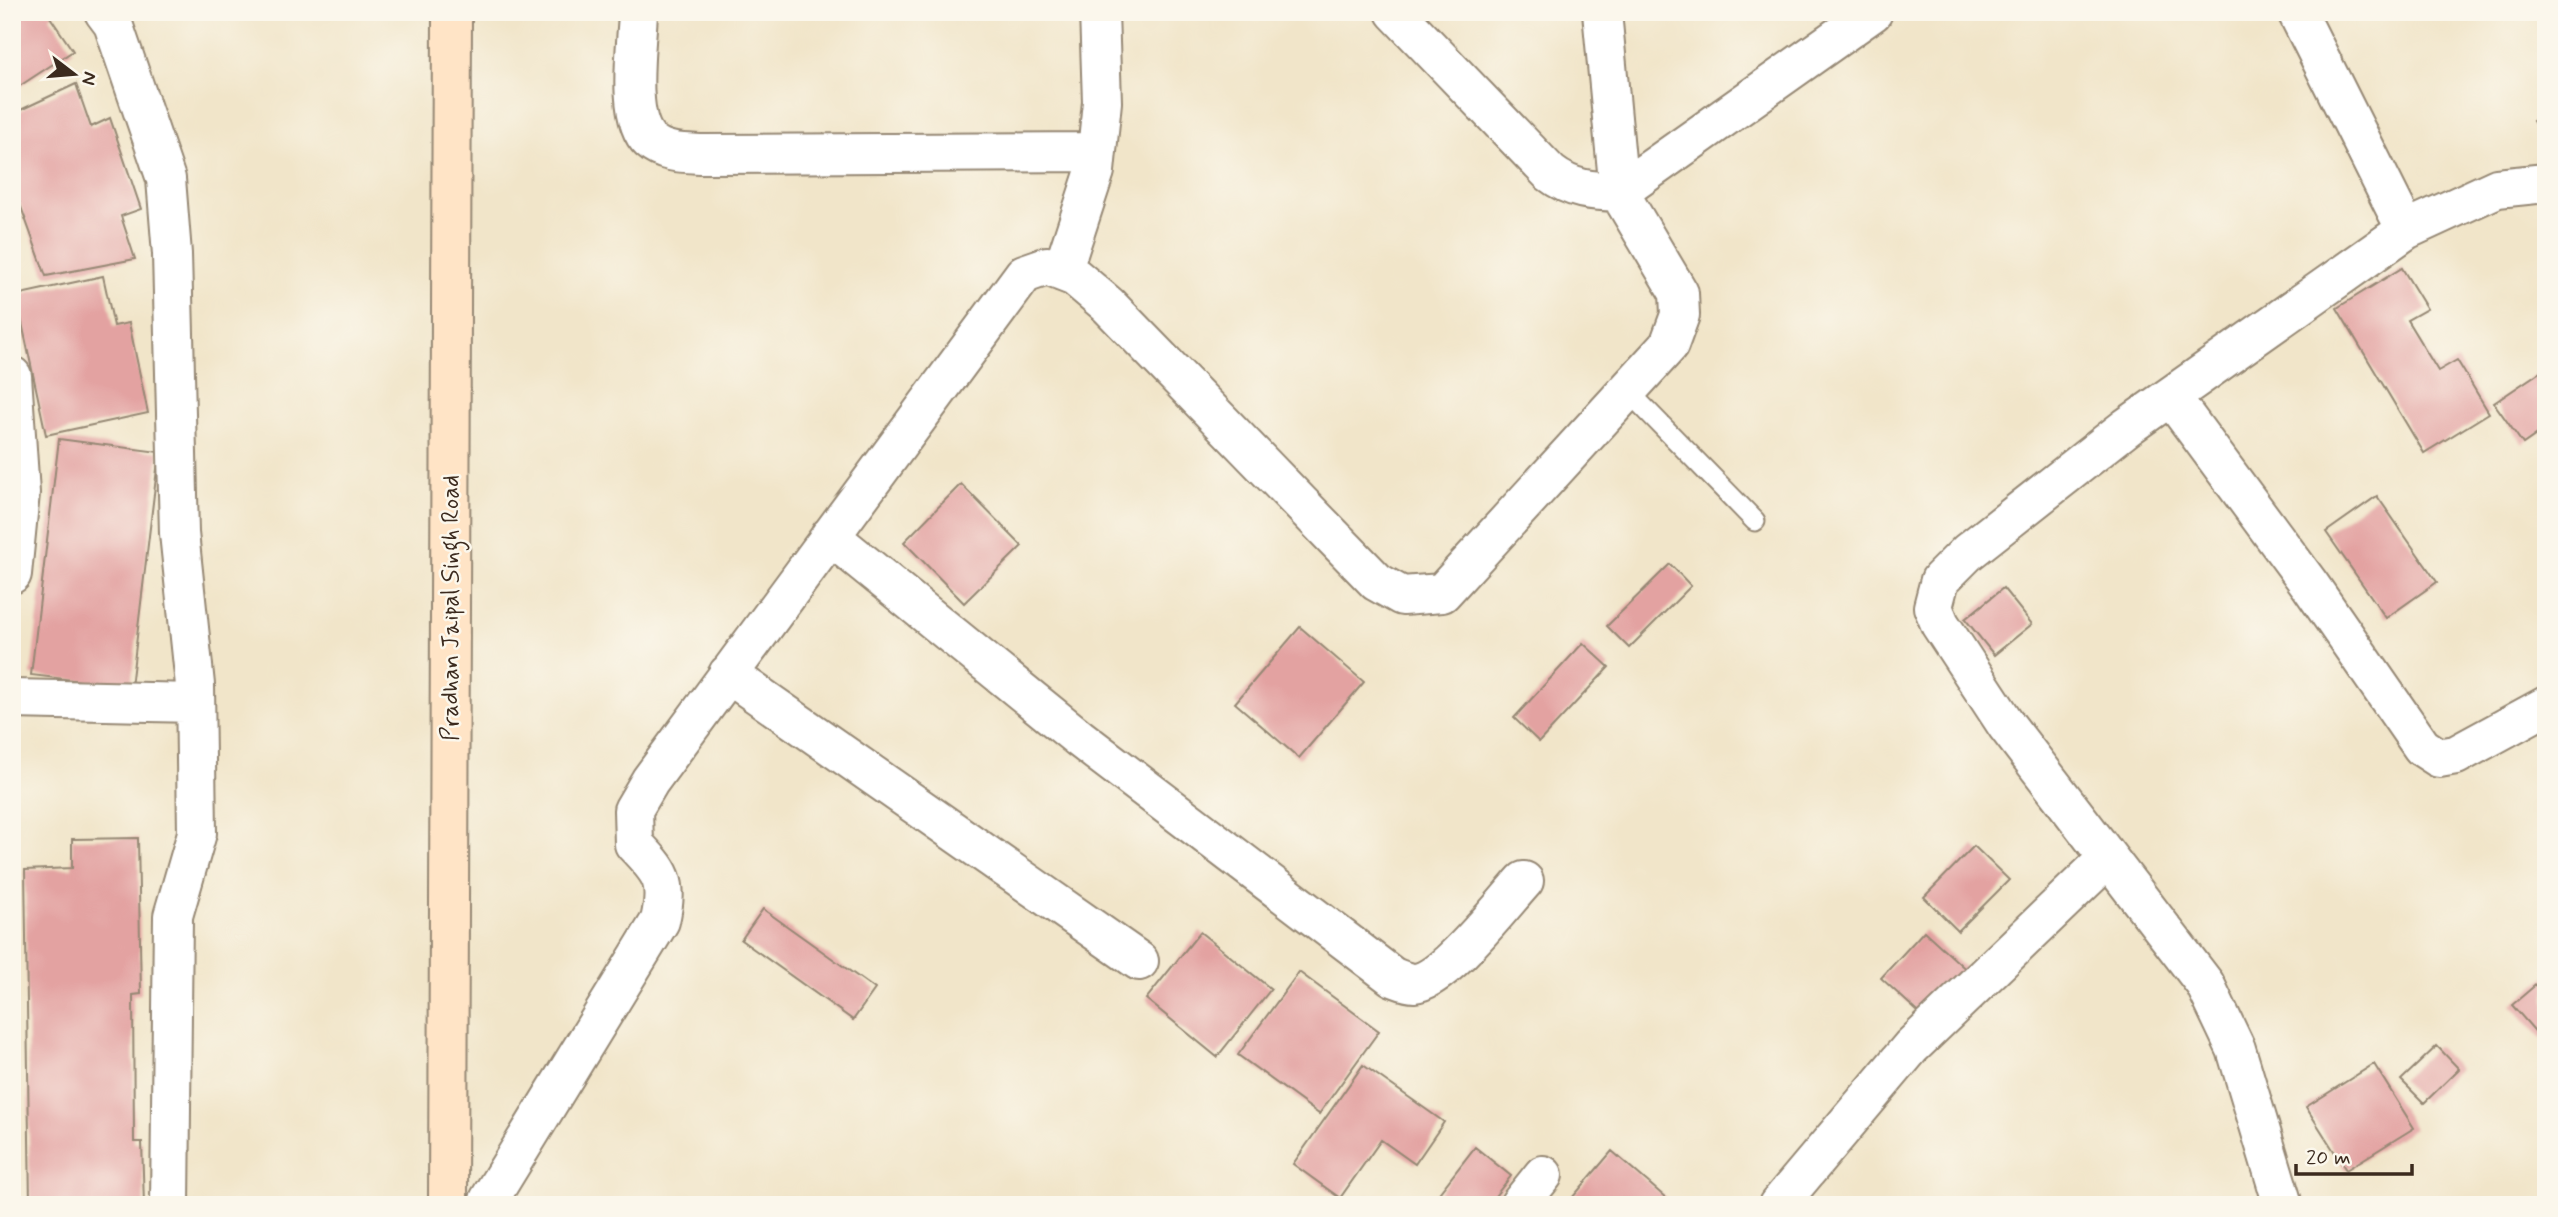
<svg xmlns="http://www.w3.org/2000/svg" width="2558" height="1217" viewBox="0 0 2558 1217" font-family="Mynerve,sans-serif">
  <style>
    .building { fill: #e3a2a1 }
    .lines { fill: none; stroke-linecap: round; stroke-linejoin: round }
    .lane-casing { stroke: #968874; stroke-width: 23 }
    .street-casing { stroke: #968874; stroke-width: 42 }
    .secondary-casing { stroke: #968874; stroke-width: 42 }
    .lane { stroke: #fff; stroke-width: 19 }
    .street { stroke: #fff; stroke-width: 38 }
    .secondary { stroke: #ffe4c6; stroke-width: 38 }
    .labels { text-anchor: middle; stroke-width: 5; stroke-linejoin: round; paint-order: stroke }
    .street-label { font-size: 24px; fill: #3b2a1e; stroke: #fbf7ec }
  </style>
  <rect width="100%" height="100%" fill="#fbf7ec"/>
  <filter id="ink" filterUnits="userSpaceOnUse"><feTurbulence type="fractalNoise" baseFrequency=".0143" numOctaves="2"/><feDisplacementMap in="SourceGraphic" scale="14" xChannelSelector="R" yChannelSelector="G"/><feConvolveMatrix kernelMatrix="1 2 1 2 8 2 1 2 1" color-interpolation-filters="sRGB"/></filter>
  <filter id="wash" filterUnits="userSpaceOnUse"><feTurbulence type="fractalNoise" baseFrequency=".00686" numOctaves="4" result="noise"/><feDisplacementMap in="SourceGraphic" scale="28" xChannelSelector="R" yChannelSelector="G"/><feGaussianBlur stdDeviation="1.57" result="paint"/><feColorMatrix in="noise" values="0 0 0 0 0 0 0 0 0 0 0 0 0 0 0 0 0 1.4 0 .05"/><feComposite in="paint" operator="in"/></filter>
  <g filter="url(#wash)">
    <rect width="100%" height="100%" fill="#f1e5c9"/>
    <g id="blocks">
      <!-- building -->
      <path class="building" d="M12,12H56L50,17L73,51L12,91Z
        M76,84L91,127L110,118L141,209L121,216L135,259L46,276L12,182V114Z
        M2546,112V141L2533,121Z
        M2402,268L2427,309L2407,320L2438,371L2457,360L2489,413L2424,453L2337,308Z
        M103,276L114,326L129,323L148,413L46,435L16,295Z
        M2546,368V428L2523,444L2494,403Z
        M59,439L159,452L131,687L31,675Z
        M961,484L1022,546L964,603L904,542Z
        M2377,496L2437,582L2386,618L2326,532Z
        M1670,564L1691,586L1629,648L1607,626Z
        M2003,588L2032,624L1994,655L1965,619Z
        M1300,627L1364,682L1299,758L1235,703Z
        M1583,643L1609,667L1539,742L1514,718Z
        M138,838L141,994L133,995L134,1142H142L144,1205H30L25,870L72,868V839Z
        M1974,846L2009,880L1958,931L1924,897Z
        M763,909L875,989L853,1020L741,940Z
        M1924,931L1971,974L1928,1021L1881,978Z
        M1200,932L1271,989L1217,1057L1146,999Z
        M1299,972L1379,1031L1319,1114L1238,1055Z
        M2546,976V1034L2541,1038L2512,1005Z
        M2437,1046L2459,1069L2424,1103L2401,1080Z
        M2374,1064L2414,1128L2346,1170L2306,1107Z
        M1363,1065L1444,1122L1415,1164L1381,1140L1340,1198L1293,1164Z
        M1475,1147L1511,1176L1488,1205H1430Z
        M1612,1151L1674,1205H1566Z"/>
    </g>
  </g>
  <g filter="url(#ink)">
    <use href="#blocks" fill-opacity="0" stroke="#968874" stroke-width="2"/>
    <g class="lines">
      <defs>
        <path id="lane" d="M1627,390L1755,521"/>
        <path id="street" d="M104,12L113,24L166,179L172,254L179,533L195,685L197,833L173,916L170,1205
          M638,12C637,44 625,118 650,141C664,154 686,153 703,154L1097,152
          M1395,12L1550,173C1572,190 1591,191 1619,192L1873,12
          M2297,12L2406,230L2497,188L2546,183
          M1062,272L1095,171L1102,102L1099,12
          M12,376L20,493L12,574
          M2171,397L2310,585L2422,747L2439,758L2456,755L2546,706
          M830,536L1079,738L1393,977C1399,979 1407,983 1414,983C1444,981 1503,904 1524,881
          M728,674L1139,961
          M12,699L195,703
          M489,1200L660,921C669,881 662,873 634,844L633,810L650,781L1024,274L1047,266L1075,277L1108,305L1377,582L1402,596L1442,593L1669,345L1680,315L1679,293L1619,192L1602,12
          M1519,1205L1543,1175
          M1778,1205L1911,1047L2108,858
          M2283,1205L2236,1049L2205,984L2007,726L1940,624L1933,607L1940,580L1968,552L2127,427L2406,230"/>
        <path id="secondary" d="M448,1205L452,12"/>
      </defs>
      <!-- lane casing -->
      <use href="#lane" class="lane-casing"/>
      <!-- street casing -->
      <use href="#street" class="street-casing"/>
      <!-- secondary casing -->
      <use href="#secondary" class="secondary-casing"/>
      <!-- lane -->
      <use href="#lane" class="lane"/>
      <!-- street -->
      <use href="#street" class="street"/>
      <!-- secondary -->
      <use href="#secondary" class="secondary"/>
    </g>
  </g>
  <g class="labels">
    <!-- street labels -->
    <g class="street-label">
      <text transform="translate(450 608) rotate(-90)" y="8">Pradhan Jaipal Singh Road</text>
    </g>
  </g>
  <!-- margin -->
  <rect width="2558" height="1217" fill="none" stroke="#fbf7ec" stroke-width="42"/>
  <!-- north arrow -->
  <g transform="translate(74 74) rotate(106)" stroke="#fbf7ec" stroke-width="5" paint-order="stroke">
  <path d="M0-5L12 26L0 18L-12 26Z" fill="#3b2a1e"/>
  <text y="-10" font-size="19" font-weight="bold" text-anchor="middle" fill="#3b2a1e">N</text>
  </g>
  <!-- scale -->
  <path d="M2296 1164v10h116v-10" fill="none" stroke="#3b2a1e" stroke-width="3.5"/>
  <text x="2306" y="1164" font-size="21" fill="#3b2a1e" stroke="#fbf7ec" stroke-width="5" paint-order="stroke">20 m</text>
</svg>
